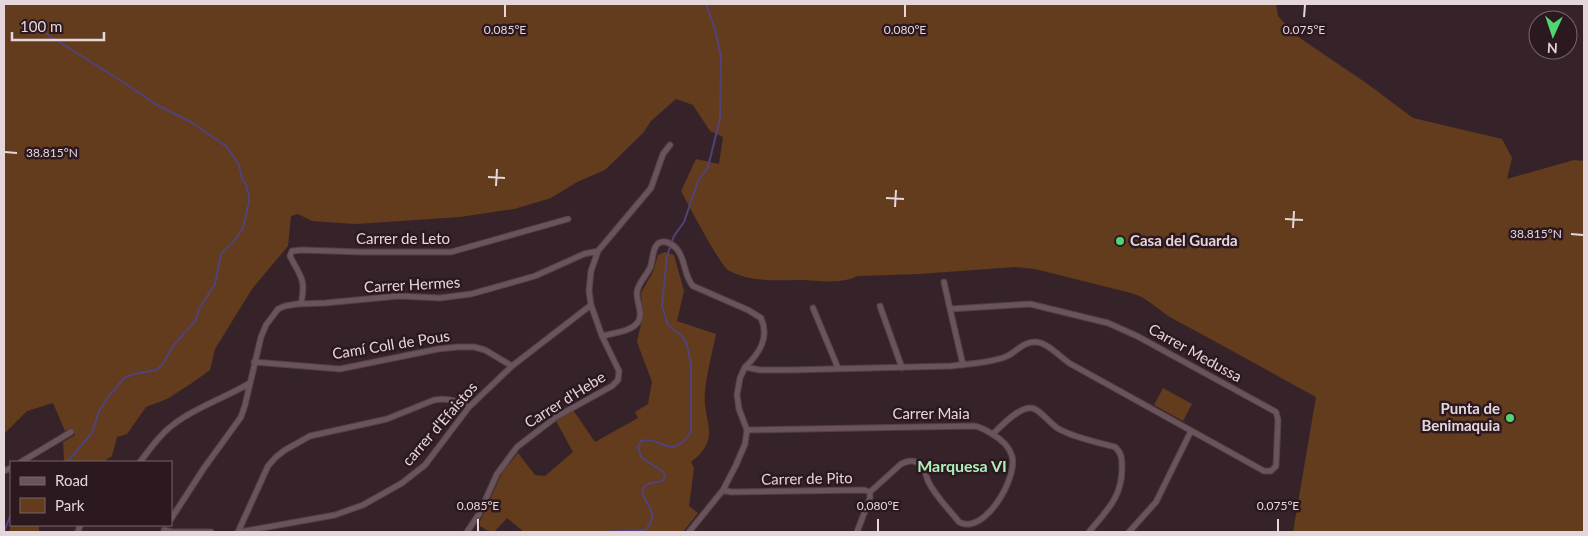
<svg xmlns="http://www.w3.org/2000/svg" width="1588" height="536" viewBox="0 0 1588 536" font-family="Lato,sans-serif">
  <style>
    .green { fill: #633c1d }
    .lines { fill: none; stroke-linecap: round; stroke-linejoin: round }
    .stream { stroke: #514279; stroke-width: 2 }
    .street-casing { stroke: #514146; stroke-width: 7 }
    .street { stroke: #6a535b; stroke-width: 5 }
    .ticks { fill: none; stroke: #e4d6da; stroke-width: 2 }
    .poi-dot { fill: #52d673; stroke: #2c1920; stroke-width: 2 }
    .labels { text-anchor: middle; stroke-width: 5; stroke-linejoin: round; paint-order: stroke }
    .street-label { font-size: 15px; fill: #e4d6da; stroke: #2c1920 }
    .poi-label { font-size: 15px; font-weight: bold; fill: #e4d6da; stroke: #2c1920; text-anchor: start }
    .neighbourhood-label { font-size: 16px; font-weight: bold; fill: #aeefb8; stroke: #2c1920 }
    .ticks-label { font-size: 12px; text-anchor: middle; fill: #e4d6da; stroke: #2c1920; stroke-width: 5; stroke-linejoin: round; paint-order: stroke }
  </style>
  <rect width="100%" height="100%" fill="#36232a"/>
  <!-- green -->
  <path class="green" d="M4,4H1276L1278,16L1294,34L1369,85L1413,118L1502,139L1512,158L1507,179L1574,160L1584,161V532H1293L1316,397C1270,372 1224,346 1177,321C1161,313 1149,298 1131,293L1035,269L1015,267L919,274L857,276C843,284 820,281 804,280C780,280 750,283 728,270C720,265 688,204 681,191L696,159L719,164L723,137L710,131L693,105L676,99L651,121L643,133L605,170L577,182L551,198L541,201L514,209L460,217L355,224L312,221L298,214L291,216L288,246L252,289L215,349L210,370L192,383L167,399L146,407L127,434L117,437L112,456L103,462H62L64,460L63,442L75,435L71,429L65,431L53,403L27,411L4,434Z
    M665,252L674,255L684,291L677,321L716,334C712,353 707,372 705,392C702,422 723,437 691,462L694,468L689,506L698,513L683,532H524L507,518L494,532L488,531L480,526V521L503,471L518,453L535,475L545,476L573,452L556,421L573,410L595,442L638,418L635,412L648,404L652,382L637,342L643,315L641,293L653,272L658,255Z
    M1163,388L1192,404L1183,421L1154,405Z
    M11,525H39V532H9Z"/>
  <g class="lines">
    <!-- stream -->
    <path class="stream" d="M26,21L126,84L157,105L191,122L227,147L239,165L242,179L246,184L249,196V202L243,228L236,239L221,254L215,284L199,309L196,320L173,346L162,365L156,370L134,374L124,378L109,396L99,411L92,433L67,462
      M4,532L11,514
      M600,532L645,530C667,511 629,494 648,484C653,482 659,483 664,480L665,476L663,472L641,457L638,447L641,441C662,435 670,463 691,432V364L687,345L683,337L668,325L662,306L667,256L674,236L684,222L698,181L708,167L720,119L721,57L715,29L706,4"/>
    <defs>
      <path id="street" d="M944,282L950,309
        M301,304C306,278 301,278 290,256L292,251L302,250L362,252H451L568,219
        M880,306L902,368
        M813,308L838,368
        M602,336C612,333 631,332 638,322C644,314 636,302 637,292C638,283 646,276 650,268C654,259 651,240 666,242C670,243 673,245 676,248C686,258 683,275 693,286L748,310L761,318C770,338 759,354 745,367L760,370H790L951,366C968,364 989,363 1005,357C1016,353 1023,341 1036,342C1048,343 1059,356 1069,363L1264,471H1271L1276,466L1278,420L1276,412L1137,336L1108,323L1030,304L950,309L963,365
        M254,362L340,369L438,349L458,347H474L485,350L512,366
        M747,430L974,426C981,427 986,430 992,434C1001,439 1009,446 1012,456C1018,478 984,536 959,522C949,509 935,496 928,481C926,475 925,468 919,464C914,459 907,461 901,464L870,492
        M993,434C1001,426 1019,407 1031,408C1039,408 1050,424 1059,429C1075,438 1097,442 1115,447C1122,453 1122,460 1122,468C1122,498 1106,511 1089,532
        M21,462L71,432
        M140,462C150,449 160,434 174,424C196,407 225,398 250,383
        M4,471L11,468
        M723,490L731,492L864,490L870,492
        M171,519L204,468L241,417L245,405L261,337L266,325L278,309L285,306L297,304L325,303L399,296L440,298L471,294L535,276L584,254L598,251
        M164,530L172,532H211
        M78,532L80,525
        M238,532L268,466L276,457L285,450L310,436L387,419L434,400C446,398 459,401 469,407
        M240,532L335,515L363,505L402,483L425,465L469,407L512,366L591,305
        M467,532L479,514L497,474L517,447L556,417L612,386L618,380L619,371L602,336L591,305L589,291L591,271L598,251L651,188L663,154L670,145
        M689,532L723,490L736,465L745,444L747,430L739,409L737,395L740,378L745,367
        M857,532L870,498V492
        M1129,532L1156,502L1191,431"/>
    </defs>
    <!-- street casing -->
    <use href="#street" class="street-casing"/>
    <!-- street -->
    <use href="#street" class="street"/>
  </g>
  <!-- ticks -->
  <path class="ticks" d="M505,17V5M905,17V5M1304,17L1305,5M5,152L17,153M488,177L505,178M496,186L497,169M886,198L904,199M895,207L896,190M1285,219L1303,220M1293,228L1294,211M1571,234L1583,235M478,531V519M878,531V519M1278,531V519"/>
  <!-- markers -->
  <g class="poi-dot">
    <circle cx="1120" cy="241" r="5"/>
    <circle cx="1510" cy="418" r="5"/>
  </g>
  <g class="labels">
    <!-- street labels -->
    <g class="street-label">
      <text x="403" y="244">Carrer de Leto</text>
      <text transform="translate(412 285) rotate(-3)" y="5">Carrer Hermes</text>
      <text transform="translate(391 345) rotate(-9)" y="5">Camí Coll de Pous</text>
      <text transform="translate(1195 353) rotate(29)" y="5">Carrer Medussa</text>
      <text transform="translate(565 400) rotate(-32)" y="5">Carrer d'Hebe</text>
      <text x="931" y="419">Carrer Maia</text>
      <text transform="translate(440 424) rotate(-49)" y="5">carrer d'Efaistos</text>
      <text transform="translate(807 479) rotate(-1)" y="5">Carrer de Pito</text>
    </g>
    <!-- poi labels -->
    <g class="poi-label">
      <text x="1130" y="246">Casa del Guarda</text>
      <text x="1500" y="414" text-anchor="end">Punta de<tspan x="1500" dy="17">Benimaquia</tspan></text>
    </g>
    <!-- neighbourhood labels -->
    <g class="neighbourhood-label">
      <text x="962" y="472">Marquesa VI</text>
    </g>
  </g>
  <g class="ticks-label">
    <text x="505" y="34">0.085°E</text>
    <text x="905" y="34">0.080°E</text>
    <text x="1304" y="34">0.075°E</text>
    <text x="52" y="157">38.815°N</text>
    <text x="1536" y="238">38.815°N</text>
    <text x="478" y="510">0.085°E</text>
    <text x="878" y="510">0.080°E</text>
    <text x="1278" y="510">0.075°E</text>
  </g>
  <!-- border -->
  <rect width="1588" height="536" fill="none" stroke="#e4d6da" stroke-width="10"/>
  <!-- legend -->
  <rect x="10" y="461" width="162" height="65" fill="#2c1920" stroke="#76656a"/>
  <rect x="20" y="477" width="25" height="8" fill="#6a535b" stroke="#76656a"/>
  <text x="55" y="486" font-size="15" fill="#e4d6da">Road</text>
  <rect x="20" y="498" width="25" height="15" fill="#633c1d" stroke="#76656a"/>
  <text x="55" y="511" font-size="15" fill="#e4d6da">Park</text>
  <!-- north arrow -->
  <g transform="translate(1553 35) rotate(183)"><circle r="24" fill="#2c1920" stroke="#76656a"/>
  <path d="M0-4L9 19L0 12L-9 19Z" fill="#52d673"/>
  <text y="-8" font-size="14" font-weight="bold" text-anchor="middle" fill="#e4d6da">N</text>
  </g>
  <!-- scale -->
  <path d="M12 32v8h92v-8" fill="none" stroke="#e4d6da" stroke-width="2.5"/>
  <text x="20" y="32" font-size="15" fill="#e4d6da" stroke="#2c1920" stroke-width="4" paint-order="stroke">100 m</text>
</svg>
